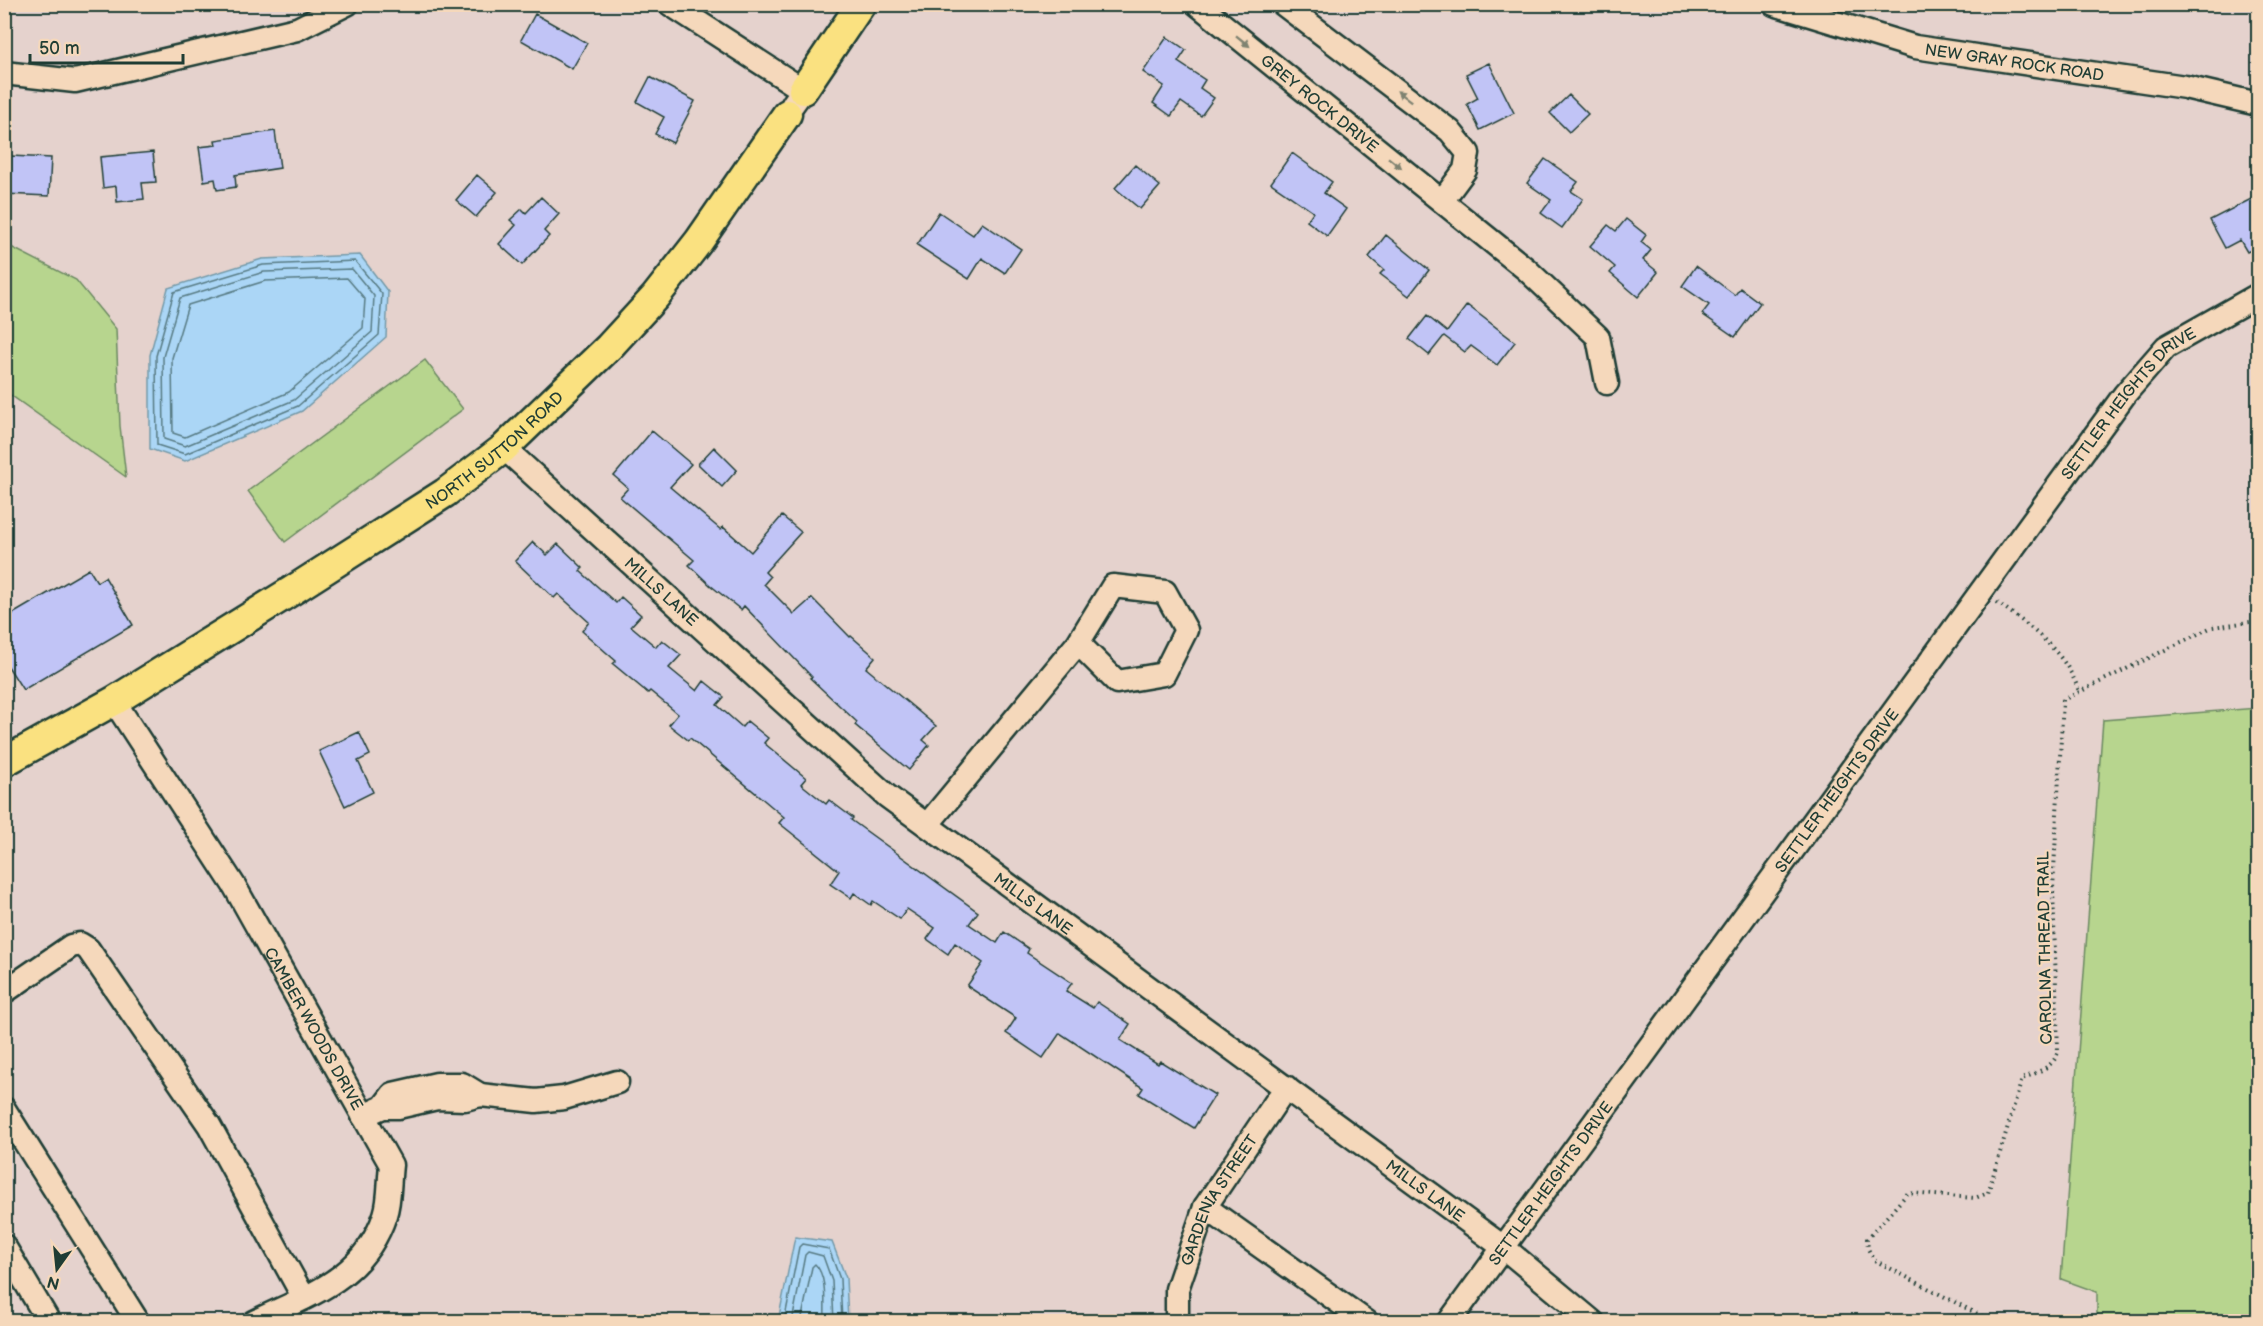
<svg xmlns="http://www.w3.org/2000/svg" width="2263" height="1326" viewBox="0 0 2263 1326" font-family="'Balsamiq Sans',sans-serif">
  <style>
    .green { fill: #b7d58e; stroke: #6b8961; stroke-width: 1.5 }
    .water { fill: #abd6f6; stroke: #7399a8; stroke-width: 1.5 }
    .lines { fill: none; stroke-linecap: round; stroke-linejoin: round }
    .shore { stroke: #577a82; stroke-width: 1.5 }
    .building { fill: #c1c4f6; stroke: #1f3d34; stroke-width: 1.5 }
    .minor-casing { stroke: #1f3d34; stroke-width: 27 }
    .major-casing { stroke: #1f3d34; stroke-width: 33 }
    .path { stroke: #1f3d34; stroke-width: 4; stroke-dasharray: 1.5 4.5; stroke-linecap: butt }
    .minor { stroke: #f5d8bb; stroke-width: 22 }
    .major { stroke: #fae180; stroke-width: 28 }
    .oneway { fill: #7f8371 }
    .labels { text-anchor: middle; stroke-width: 4.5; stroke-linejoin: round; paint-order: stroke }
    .street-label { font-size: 16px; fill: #1f3d34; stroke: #f5d8bb }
  </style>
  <rect width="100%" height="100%" fill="#e5d2cd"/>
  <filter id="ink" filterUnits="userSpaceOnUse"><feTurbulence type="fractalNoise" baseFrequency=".0167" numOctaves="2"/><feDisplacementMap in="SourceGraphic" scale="12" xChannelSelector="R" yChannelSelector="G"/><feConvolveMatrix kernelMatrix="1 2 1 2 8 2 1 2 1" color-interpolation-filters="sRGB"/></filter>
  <g filter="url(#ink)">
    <!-- green -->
    <path class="green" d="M5,244L76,280L116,329L120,426L126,477L5,391Z
      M425,360L463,409L285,542L248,491Z
      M2258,708V1321H2097V1292L2061,1279L2103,720Z"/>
    <!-- water -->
    <path class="water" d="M360,255L388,292L386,337L302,411L185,461L150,449V355L168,288L262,259Z
      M795,1237L832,1242L846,1278L848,1321H778Z"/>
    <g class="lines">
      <!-- shore -->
      <path class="shore" d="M355,261L382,294L379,335L298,406L185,454L157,445L156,356L174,292L263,265Z
        M352,269L374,296L372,332L294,400L185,446L164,439L163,357L180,298L264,272Z
        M347,278L365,299L363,328L289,392L185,437L173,433L172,358L188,305L265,281Z
        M784,1322L799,1247L802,1244L829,1249L840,1279L842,1322
        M792,1322L805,1255L808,1252L823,1256L832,1281L834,1322
        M801,1322L812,1267L815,1264C828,1277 824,1304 825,1322"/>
    </g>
    <!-- building -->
    <path class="building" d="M535,14L587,43L572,69L521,40Z
      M1167,37L1186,50L1178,62L1205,80L1200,88L1214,98L1201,116L1181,102L1171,116L1153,103L1164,86L1143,72Z
      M1489,63L1514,113L1480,130L1467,104L1478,98L1466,74Z
      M650,77L695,101L673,143L655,134L664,117L637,102Z
      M1569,95L1588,114L1569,132L1550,113Z
      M275,131L280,168L235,175L236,187L217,190L215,179L204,181L199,147L216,145L215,140Z
      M153,152L156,182L142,183L144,199L117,202L116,186L103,188L100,157Z
      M1292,153L1332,182L1324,193L1346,209L1327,236L1307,221L1313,212L1271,183Z
      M10,156L51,158L49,196L4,194V167H10Z
      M1545,159L1578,182L1571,191L1583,199L1562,228L1541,213L1551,200L1527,183Z
      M1135,165L1160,186L1140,209L1115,188Z
      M477,175L497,192L476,217L456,200Z
      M2259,195V246L2247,252L2240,240L2225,248L2210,220Z
      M541,197L559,214L544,231L549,236L522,265L499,244L516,225L510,220L522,209L526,213Z
      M939,212L973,235L982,223L1021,249L1005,273L982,258L969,279L917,245Z
      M1626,219L1646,235L1641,242L1651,250L1643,260L1658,272L1638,297L1610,273L1615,267L1590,246L1608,225L1616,231Z
      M1386,235L1429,270L1409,296L1380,274L1384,270L1369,257Z
      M1696,266L1735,295L1740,288L1760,303L1735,337L1702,314L1709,305L1682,286Z
      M1467,305L1515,342L1497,365L1471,346L1465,352L1444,336L1429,355L1409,339L1427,316L1447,332Z
      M652,431L691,464L670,487L721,530L723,527L751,552L782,516L801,532L765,572L770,577L764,584L794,614L812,598L850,637L851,636L875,657L866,668L936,726L923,740L929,745L909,770L855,725L857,722L810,678L812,677L744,606L741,610L710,585L689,565L694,560L620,497L628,488L614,476Z
      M714,447L737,470L722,487L698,464Z
      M533,542L547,555L558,544L583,568L580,571L616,603L621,597L641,615L631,626L656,647L662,640L681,655L669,668L697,691L704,681L724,697L717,705L742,727L747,721L768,738L764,743L806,778L801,784L826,804L829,800L853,818L851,820L978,912L969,924L997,943L1004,932L1029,949L1027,953L1072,983L1066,991L1093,1008L1097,1002L1130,1024L1120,1040L1158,1064L1160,1061L1215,1095L1194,1128L1139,1094L1143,1088L1060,1033L1043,1058L1006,1033L1016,1018L967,986L983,963L955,943L948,954L927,939L935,928L907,909L900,919L873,901L871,905L854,893L851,898L830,884L839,871L779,823L784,817L690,738L688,740L669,725L678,714L650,691L648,693L613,664L616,661L582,631L589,622L558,594L554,598L515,561Z
      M89,569L97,582L105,577L133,625L23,690L4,660V619Z
      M359,732L370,755L358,761L373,792L345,806L319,751Z"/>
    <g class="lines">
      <defs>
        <g id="minor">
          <path d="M670,4L803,90L793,104"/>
          <path id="s1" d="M1197,4L1526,269L1598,337L1607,383"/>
          <path d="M1283,4L1450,131L1468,153L1465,170L1442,201"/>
          <path id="s2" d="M1774,4L1915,47L2185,87L2258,104"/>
          <path d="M4,73L75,81L297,29L347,4"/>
          <path id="s3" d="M504,448L887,796L1503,1247L1593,1322"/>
          <path id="s4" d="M114,701L235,887L391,1165C389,1181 390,1201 385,1215C364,1279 309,1295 254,1322"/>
          <path d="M927,825L1078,643L1117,682L1164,674L1186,630L1165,592L1113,586L1078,643"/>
          <path d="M4,992L71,946L80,944L88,949L209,1125L304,1298"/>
          <path d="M480,1095L536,1101L564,1098L617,1082"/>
          <path d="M4,1109L138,1322"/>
          <path d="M363,1116L383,1107H398L437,1098L465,1099L480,1095L462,1084H437L393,1094L383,1107"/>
          <path d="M1205,1207L1367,1322"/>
          <path d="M4,1246L49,1322"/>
          <path id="s5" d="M1177,1322V1289L1205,1207L1286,1087"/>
          <path id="s6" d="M1449,1322L2125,394L2166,347L2258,295"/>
        </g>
        <g id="major">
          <path d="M803,90L861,4"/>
          <path id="s7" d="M4,762L114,701L293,590L445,493L504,448L609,347L655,297L699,241L787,114"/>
        </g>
      </defs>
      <!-- minor casing -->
      <use href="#minor" class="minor-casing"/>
      <!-- major casing -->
      <use href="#major" class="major-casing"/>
      <!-- path -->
      <path class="path" d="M1997,602C2029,626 2067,652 2079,692
        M1993,1322L1874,1260L1868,1249L1867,1239L1908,1193L1975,1198L1988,1193L2022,1079C2037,1072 2053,1068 2058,1052L2053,889L2063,700L2212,627L2258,621"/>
      <!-- minor -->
      <use href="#minor" class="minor"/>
      <!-- major -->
      <use href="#major" class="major"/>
    </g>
    <!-- one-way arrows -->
    <defs><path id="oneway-solid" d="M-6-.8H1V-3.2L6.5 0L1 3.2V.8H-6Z" transform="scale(1.5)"/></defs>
    <g class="oneway">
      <use href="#oneway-solid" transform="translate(1243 41) rotate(39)"/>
      <use href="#oneway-solid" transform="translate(1404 96) rotate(-143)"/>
      <use href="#oneway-solid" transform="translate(1395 163) rotate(39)"/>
    </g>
  </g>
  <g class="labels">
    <!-- street labels -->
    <g class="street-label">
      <text dy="6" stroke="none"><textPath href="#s2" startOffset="248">NEW GRAY ROCK ROAD</textPath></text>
      <text dy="6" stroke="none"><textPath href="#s1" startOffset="158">GREY ROCK DRIVE</textPath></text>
      <text dy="6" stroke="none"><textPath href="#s6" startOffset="1144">SETTLER HEIGHTS DRIVE</textPath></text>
      <text dy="6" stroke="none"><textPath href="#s7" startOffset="582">NORTH SUTTON ROAD</textPath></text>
      <text dy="6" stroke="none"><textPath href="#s3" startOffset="213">MILLS LANE</textPath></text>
      <text dy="6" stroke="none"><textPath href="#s6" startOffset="658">SETTLER HEIGHTS DRIVE</textPath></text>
      <text dy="6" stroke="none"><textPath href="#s3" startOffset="699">MILLS LANE</textPath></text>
      <text transform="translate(2044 948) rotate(-91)" y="6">CAROLNA THREAD TRAIL</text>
      <text dy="6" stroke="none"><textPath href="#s4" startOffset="384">CAMBER WOODS DRIVE</textPath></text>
      <text dy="6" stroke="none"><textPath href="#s6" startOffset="172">SETTLER HEIGHTS DRIVE</textPath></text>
      <text dy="6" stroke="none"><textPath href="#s3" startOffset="1185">MILLS LANE</textPath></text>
      <text dy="6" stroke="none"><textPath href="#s5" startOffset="132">GARDENIA STREET</textPath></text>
    </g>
  </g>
  <!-- margin -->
  <rect width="2263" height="1326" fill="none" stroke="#f5d8bb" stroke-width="24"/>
  <rect x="12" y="12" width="2239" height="1302" fill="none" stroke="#1f3d34" stroke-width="2" filter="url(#ink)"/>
  <!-- north arrow -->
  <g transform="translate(57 1269) rotate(195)" stroke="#f5d8bb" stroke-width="4.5" paint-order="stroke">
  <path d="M0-4.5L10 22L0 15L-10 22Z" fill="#1f3d34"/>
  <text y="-9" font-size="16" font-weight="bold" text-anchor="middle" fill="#1f3d34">N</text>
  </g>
  <!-- scale -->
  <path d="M30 54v9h153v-9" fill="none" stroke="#1f3d34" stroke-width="3"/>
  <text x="39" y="54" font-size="18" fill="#1f3d34" stroke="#f5d8bb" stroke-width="4.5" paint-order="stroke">50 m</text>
</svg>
